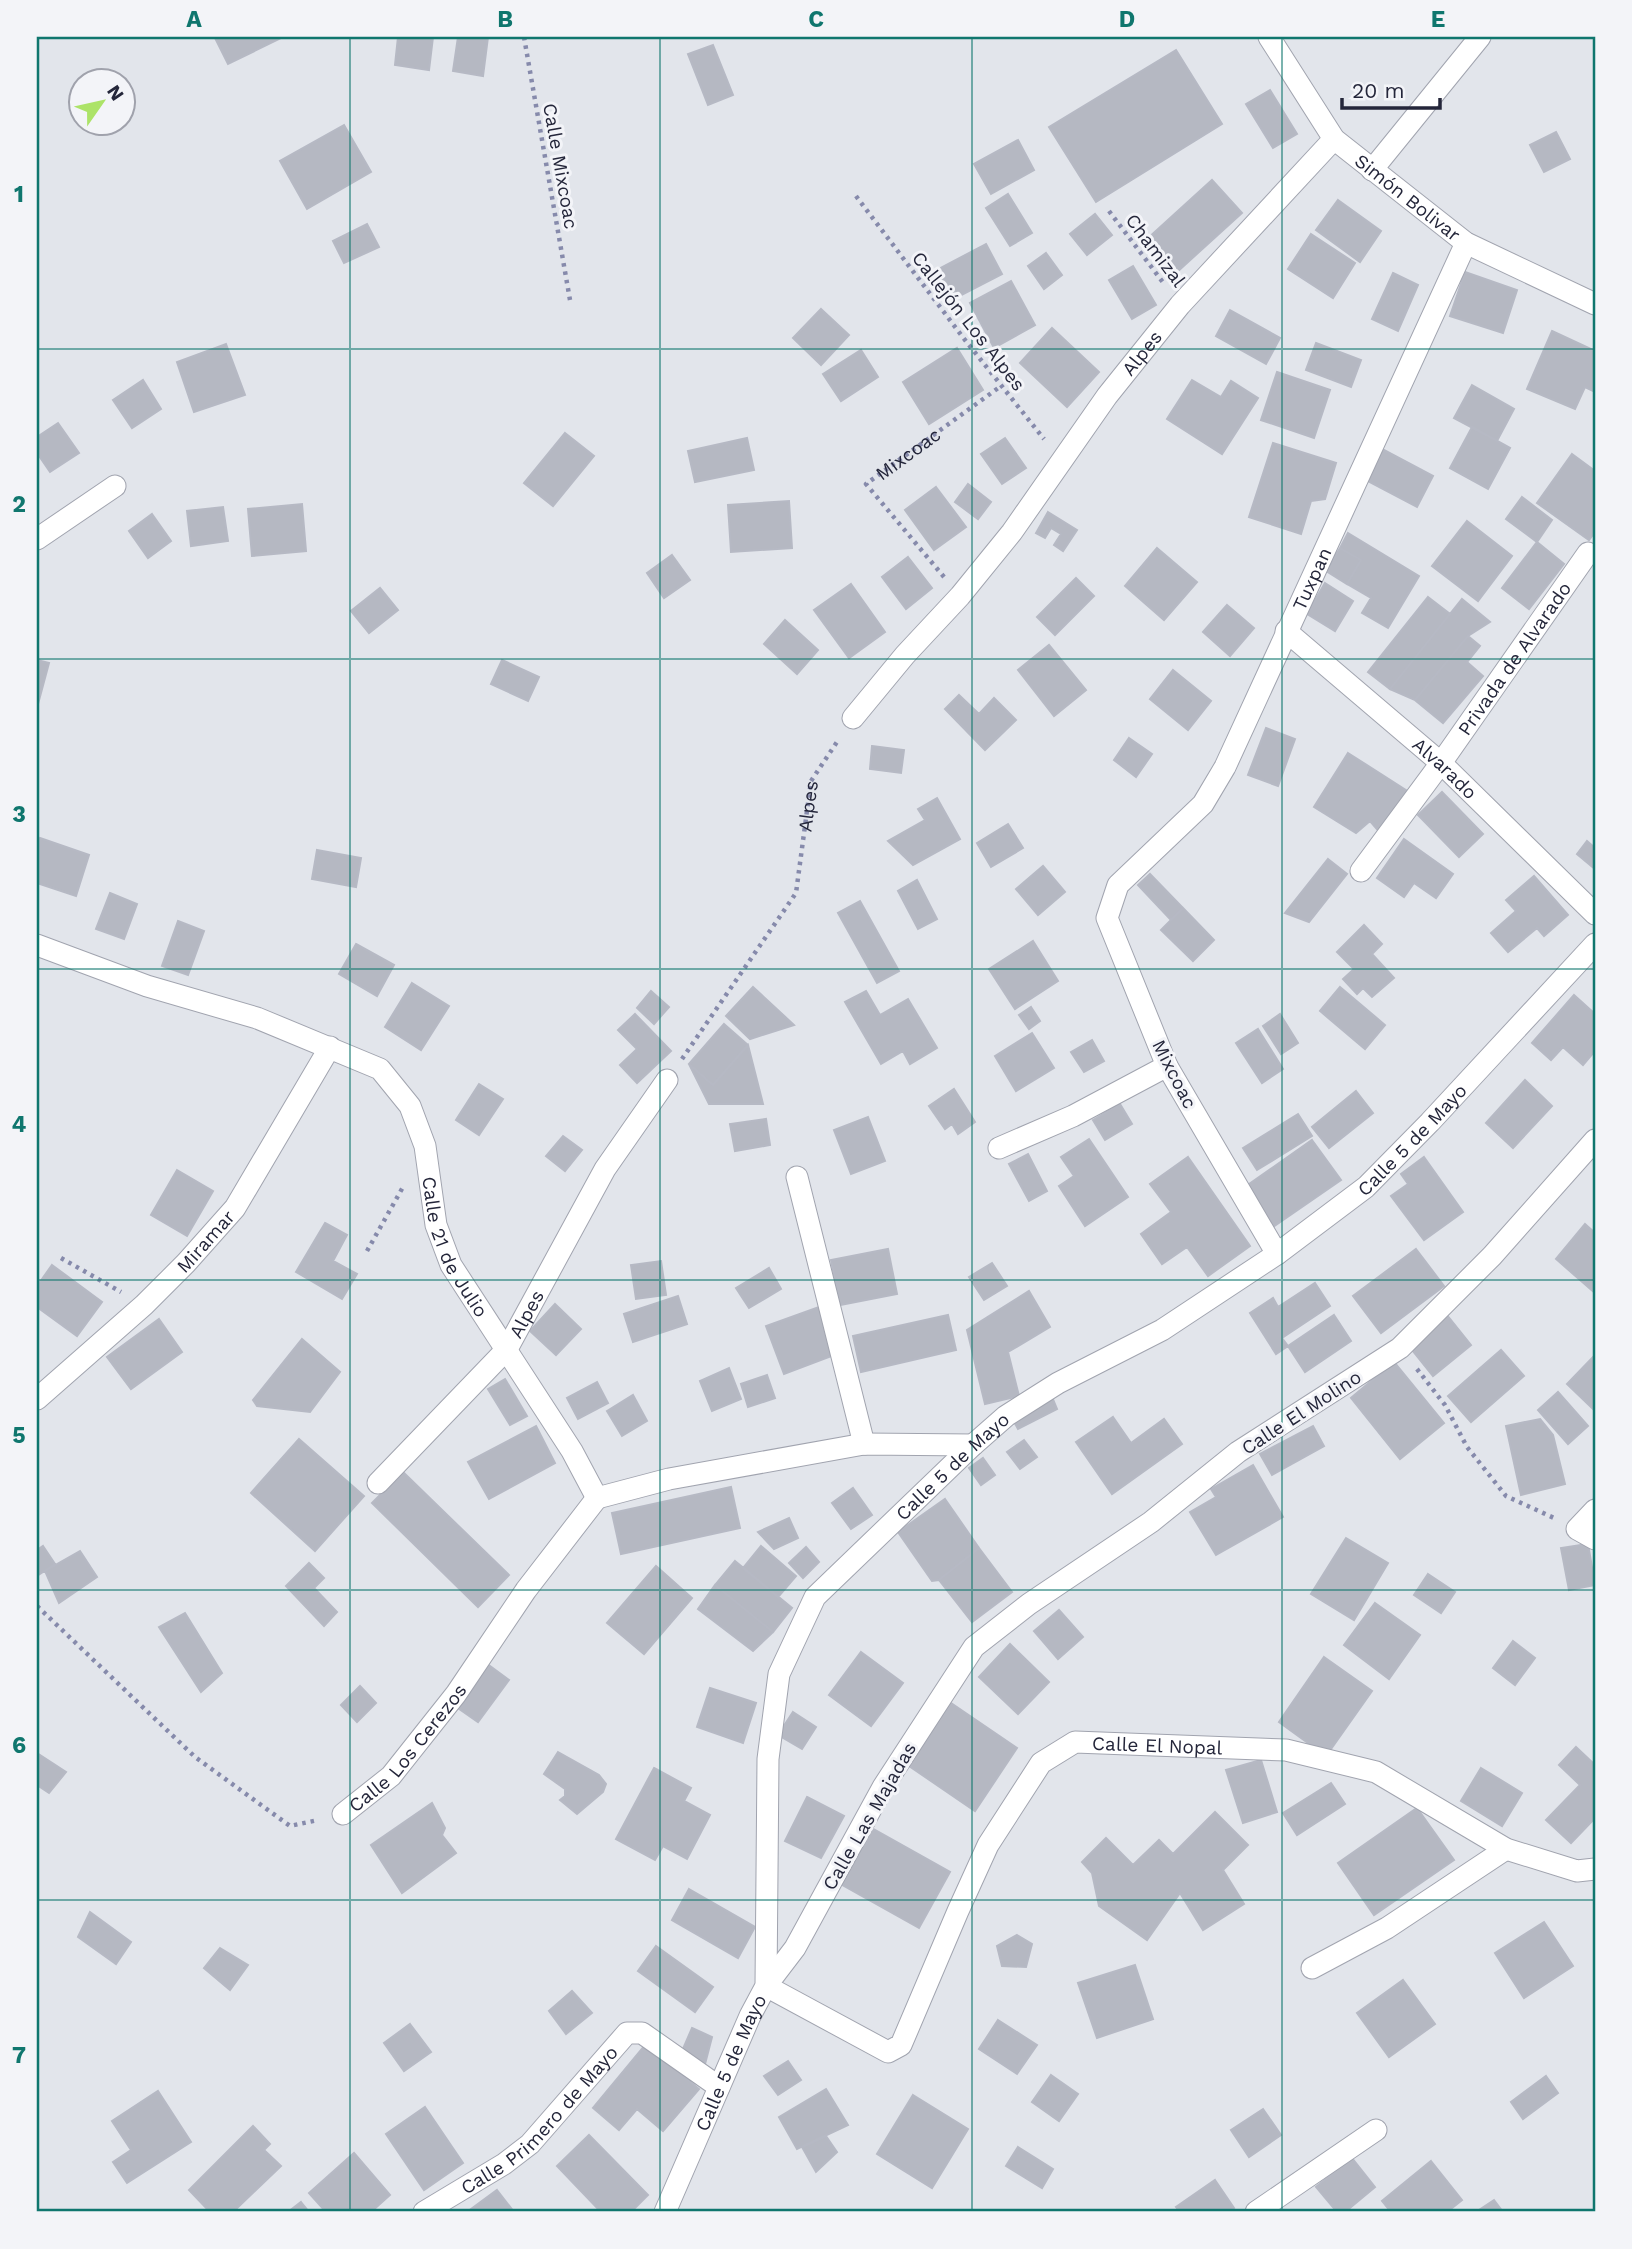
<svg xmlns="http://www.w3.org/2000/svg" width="1632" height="2249" viewBox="0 0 1632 2249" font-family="'Work Sans',sans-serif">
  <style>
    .building { fill: #b5b8c2; stroke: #b6b9c4; stroke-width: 2 }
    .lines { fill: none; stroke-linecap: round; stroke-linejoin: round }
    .minor-casing { stroke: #a1a4af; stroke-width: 23 }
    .path { stroke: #868aab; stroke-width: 4.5; stroke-dasharray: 3.5 5; stroke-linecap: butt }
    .minor { stroke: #fff; stroke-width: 21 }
    .grid { fill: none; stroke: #0f766e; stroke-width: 2; stroke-opacity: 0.55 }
    .labels { text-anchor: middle; stroke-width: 6; stroke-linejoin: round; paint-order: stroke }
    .street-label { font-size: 19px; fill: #24263a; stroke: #f3f4f8 }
    .neatline { fill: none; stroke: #0f766e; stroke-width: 2.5 }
    .grid-label { font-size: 23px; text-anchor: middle; font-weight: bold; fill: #0f766e }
  </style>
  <rect width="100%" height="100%" fill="#e2e5eb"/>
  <!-- building -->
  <path class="building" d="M219,37H280L281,38L228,64L215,38Z
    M398,37H433L429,70L395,65Z
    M458,37H488L483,76L453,71Z
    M713,45L733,95L708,105L688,54Z
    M1176,50L1222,124L1096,202L1049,127Z
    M1270,90L1297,134L1273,148L1246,104Z
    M344,125L371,172L307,209L280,161Z
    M1556,132L1570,159L1544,172L1530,145Z
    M1018,140L1034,170L991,194L974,164Z
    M1212,180L1242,213L1177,272L1147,239Z
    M1008,194L1032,233L1010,246L986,208Z
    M1338,200L1381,231L1360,262L1316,230Z
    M1095,214L1112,235L1087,255L1070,234Z
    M367,224L379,247L344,263L333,241Z
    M1311,234L1355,263L1333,298L1288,269Z
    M986,244L1002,274L950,301L935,271Z
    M1046,253L1062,275L1044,289L1028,266Z
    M1133,266L1156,305L1132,319L1109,280Z
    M1465,272L1517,290L1503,333L1450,316Z
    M1393,273L1418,285L1398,331L1372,319Z
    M1011,281L1035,325L994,348L970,303Z
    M821,309L849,335L821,365L793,338Z
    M1230,310L1280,338L1266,364L1216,336Z
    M1052,328L1099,372L1067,407L1020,363Z
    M1552,331L1595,351V392L1585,387L1575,409L1527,389Z
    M1316,343L1361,360L1351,387L1306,370Z
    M226,344L245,395L194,412L177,362Z
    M957,348L983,390L929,424L903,382Z
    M861,350L878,377L841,401L823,374Z
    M1277,372L1330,390L1314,438L1261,420Z
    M143,380L161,409L132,428L113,400Z
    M1192,380L1221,397L1231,381L1258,398L1222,454L1167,419Z
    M1472,385L1514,409L1497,441L1454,418Z
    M58,423L79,453L50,472L37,453V437Z
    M1472,427L1510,448L1488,489L1450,468Z
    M565,433L594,456L553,506L524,483Z
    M747,438L754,470L695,482L688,451Z
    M1005,438L1026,468L1002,484L981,454Z
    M1273,443L1336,463L1325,499L1311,501L1301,534L1249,517Z
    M1382,449L1433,476L1417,507L1366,480Z
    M1572,454L1595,471V532L1589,540L1537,503Z
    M968,484L991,502L978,519L955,502Z
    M936,487L966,527L934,550L905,510Z
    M1522,497L1552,520L1537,542L1506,519Z
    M789,501L792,548L731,552L728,505Z
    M302,504L306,551L252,556L248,509Z
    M223,507L228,541L191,546L187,511Z
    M1048,512L1077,530L1063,551L1054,545L1061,534L1051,528L1045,538L1036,533Z
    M152,514L171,541L148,558L129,531Z
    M1467,521L1512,556L1478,601L1432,566Z
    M1348,533L1419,576L1388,628L1362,613L1371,598L1347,584L1361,560L1340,548Z
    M1537,542L1564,564L1529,609L1502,588Z
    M1157,548L1197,582L1164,620L1125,586Z
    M1340,548L1361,560L1347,584L1326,571Z
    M672,555L690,580L664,598L647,573Z
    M908,557L932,588L906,609L882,577Z
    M1076,578L1094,596L1055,635L1037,617Z
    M1325,583L1353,601L1335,631L1307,614Z
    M851,584L885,632L849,658L814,610Z
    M380,588L398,610L369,633L351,611Z
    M1428,597L1450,614L1390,689L1368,672Z
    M1462,599L1490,622L1468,636L1415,700L1390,689Z
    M1227,605L1254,628L1230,656L1203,632Z
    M785,620L818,650L797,674L764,644Z
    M1468,636L1480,646L1467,662L1483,676L1443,723L1415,700Z
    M1049,645L1086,690L1054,716L1018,670Z
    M37,660L49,663L38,704L37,703Z
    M502,660L539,677L528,701L491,684Z
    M1173,670L1211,701L1188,730L1150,699Z
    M959,695L979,714L994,698L1016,720L985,750L945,709Z
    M1266,728L1295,739L1278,786L1248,775Z
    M1129,738L1152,754L1136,777L1114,760Z
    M872,746L904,750L901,773L870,769Z
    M1348,753L1409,792L1382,835L1370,821L1356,833L1314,807Z
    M1442,792L1483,834L1459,857L1418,815Z
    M937,798L960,839L913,865L888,841L925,820L918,809Z
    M1008,824L1023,848L991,867L977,843Z
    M40,838L89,855L76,896L37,883V849Z
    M1404,839L1453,874L1436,898L1414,883L1404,897L1377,878Z
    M1587,841L1595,848V869L1577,854Z
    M317,850L361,858L356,887L312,879Z
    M1328,859L1347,874L1309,922L1285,913Z
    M1043,866L1065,892L1038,915L1016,889Z
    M1150,874L1183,908L1171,920L1138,885Z
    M1534,876L1568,915L1544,936L1537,928L1508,952L1491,933L1516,911L1506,900Z
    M917,880L937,919L918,929L898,891Z
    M110,893L137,904L124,939L96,929Z
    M860,901L899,971L877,983L838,913Z
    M1183,908L1214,940L1193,961L1161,930Z
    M178,921L204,931L188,975L162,966Z
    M1364,925L1382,944L1372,954L1394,978L1372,997L1363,988L1357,994L1343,979L1354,969L1337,952Z
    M1033,941L1058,981L1015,1009L989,969Z
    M356,944L394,965L377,996L339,974Z
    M412,983L449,1006L421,1050L385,1027Z
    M753,987L794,1025L750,1039L726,1016Z
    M1340,987L1385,1025L1365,1049L1320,1011Z
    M651,991L669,1007L654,1024L637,1008Z
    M866,991L880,1015L908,999L937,1048L910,1064L903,1051L881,1064L845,1002Z
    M1574,995L1595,1014V1051L1583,1065L1563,1047L1551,1060L1532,1043Z
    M1031,1007L1040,1021L1029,1029L1019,1015Z
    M635,1014L671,1051L637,1083L620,1065L637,1049L618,1030Z
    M1280,1014L1298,1043L1281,1054L1263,1026Z
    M724,1024L748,1045L713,1085L689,1064Z
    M1258,1029L1283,1069L1262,1083L1236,1043Z
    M1032,1033L1054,1068L1016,1091L995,1056Z
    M1092,1040L1104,1061L1084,1072L1071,1052Z
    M748,1045L763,1104H709L689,1064L713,1085Z
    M1525,1080L1552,1106L1513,1148L1486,1123Z
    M479,1084L503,1099L479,1135L456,1120Z
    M954,1089L975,1122L958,1134L952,1124L945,1129L929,1106Z
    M1356,1091L1373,1113L1329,1148L1312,1127Z
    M1120,1104L1132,1124L1105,1140L1093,1120Z
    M1298,1114L1312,1136L1257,1170L1243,1148Z
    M868,1117L885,1161L851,1174L834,1130Z
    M766,1119L770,1145L735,1151L730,1124Z
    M563,1136L582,1150L565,1171L546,1156Z
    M1089,1139L1128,1197L1085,1226L1059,1186L1074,1176L1061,1157Z
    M1312,1140L1341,1180L1270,1229L1242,1189Z
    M1028,1154L1047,1191L1029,1201L1009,1164Z
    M1188,1157L1250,1246L1208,1276L1187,1247L1162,1264L1141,1234L1171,1212L1150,1184Z
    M1424,1157L1463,1212L1424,1240L1391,1196L1408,1184L1401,1174Z
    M177,1170L213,1191L187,1236L151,1215Z
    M325,1223L347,1235L333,1261L357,1274L342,1299L296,1272Z
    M1585,1224L1595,1233V1293L1556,1259Z
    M888,1249L897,1294L840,1305L831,1260Z
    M1416,1249L1444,1286L1381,1333L1353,1296Z
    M661,1261L666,1295L636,1299L631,1265Z
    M992,1263L1007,1286L984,1300L969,1277Z
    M52,1265L102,1302L77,1336L37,1307V1286Z
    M769,1268L781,1289L749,1308L736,1288Z
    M1315,1283L1330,1306L1282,1338L1288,1346L1276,1354L1250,1313L1273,1298L1278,1307Z
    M1029,1291L1050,1327L1008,1352L1019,1396L985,1404L967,1330Z
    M678,1296L687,1324L633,1342L624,1314Z
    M555,1304L581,1329L556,1355L530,1331Z
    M819,1307L837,1354L784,1374L766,1326Z
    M948,1315L956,1350L861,1372L853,1336Z
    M1334,1315L1351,1341L1305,1372L1288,1346Z
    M1447,1315L1471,1345L1433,1376L1408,1345Z
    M159,1319L182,1352L131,1389L107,1357Z
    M302,1339L340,1372L310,1412L257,1406L253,1400Z
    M1501,1350L1524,1376L1471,1422L1448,1396Z
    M1595,1355V1411L1567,1384Z
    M1394,1362L1444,1423L1400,1459L1351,1398Z
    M729,1368L741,1399L712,1411L700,1381Z
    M767,1375L775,1398L748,1407L741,1384Z
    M505,1379L527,1416L510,1425L488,1389Z
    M597,1382L608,1403L578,1419L567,1398Z
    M1558,1392L1588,1426L1568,1444L1538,1410Z
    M633,1395L647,1421L622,1436L607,1411Z
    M1052,1397L1057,1409L1018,1429L1012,1418Z
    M1113,1417L1131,1443L1164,1419L1182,1444L1112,1494L1076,1442Z
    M1540,1419L1553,1435L1565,1484L1521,1495L1506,1426Z
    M536,1426L555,1463L489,1499L468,1462Z
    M1313,1426L1324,1446L1272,1475L1260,1454Z
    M299,1439L364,1496L315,1551L251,1493Z
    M1024,1440L1037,1457L1020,1469L1007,1452Z
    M983,1458L995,1475L981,1485L969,1468Z
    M1253,1465L1283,1517L1216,1555L1190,1512L1216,1497L1211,1489Z
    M403,1472L509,1575L478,1607L372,1503Z
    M731,1487L740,1528L621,1554L612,1513Z
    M853,1488L872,1515L851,1529L832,1503Z
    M945,1499L979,1548L939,1580L932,1581L898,1532Z
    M789,1518L798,1538L774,1549L758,1532Z
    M1346,1538L1388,1563L1354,1620L1311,1594Z
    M1588,1544L1595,1585L1569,1590L1561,1548Z
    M43,1546L55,1564L37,1576V1550Z
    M761,1546L796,1576L778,1597L743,1568Z
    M806,1547L819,1562L803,1578L789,1563Z
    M979,1548L1012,1592L972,1622L939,1580Z
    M80,1551L97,1577L59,1603L45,1571Z
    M735,1561L792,1608L773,1632L715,1585Z
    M309,1563L324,1578L314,1588L337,1612L324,1626L286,1586Z
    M656,1566L692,1598L644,1654L607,1623Z
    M1428,1574L1455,1592L1441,1613L1414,1595Z
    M715,1585L773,1632L753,1651L698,1609Z
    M1375,1603L1420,1635L1389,1679L1344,1645Z
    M1059,1610L1083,1637L1058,1659L1034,1631Z
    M185,1613L222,1673L201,1692L159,1627Z
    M1513,1641L1535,1658L1515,1685L1493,1668Z
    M1010,1644L1049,1682L1018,1714L979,1677Z
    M861,1652L903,1683L871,1726L829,1695Z
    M1324,1657L1372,1691L1326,1756L1279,1722Z
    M486,1663L509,1680L478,1722L455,1706Z
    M360,1686L376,1703L357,1722L341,1705Z
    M710,1688L756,1703L743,1743L697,1727Z
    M951,1703L1017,1748L975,1811L909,1766Z
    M793,1712L816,1727L802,1749L778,1735Z
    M1576,1747L1595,1765V1818L1571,1843L1546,1820L1580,1785L1559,1765Z
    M558,1752L599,1775L606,1784L603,1792L577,1814L560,1800L565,1796V1789L544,1774Z
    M37,1753L66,1772L49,1793L37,1785Z
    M1261,1760L1277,1812L1243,1823L1226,1770Z
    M654,1768L691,1788L684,1801L710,1815L687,1859L663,1846L655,1860L616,1839Z
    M1481,1768L1522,1793L1502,1826L1461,1801Z
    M1331,1783L1345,1804L1297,1835L1283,1813Z
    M807,1797L844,1816L821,1858L785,1841Z
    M432,1803L445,1828L442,1835L456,1853L402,1893L371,1845Z
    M1417,1808L1454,1860L1374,1915L1338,1863Z
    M1215,1812L1248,1845L1223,1870L1244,1904L1203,1930L1180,1893L1147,1940L1099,1906L1092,1873L1082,1862L1106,1838L1133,1865L1159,1840L1173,1854Z
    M870,1827L950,1872L919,1928L839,1883Z
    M689,1889L755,1927L738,1958L672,1920Z
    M90,1912L131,1942L116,1964L78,1937Z
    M1544,1922L1573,1966L1524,1998L1495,1953Z
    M1017,1935L1032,1944L1026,1967L1002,1966L997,1946Z
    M656,1946L713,1987L695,2012L638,1971Z
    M220,1948L248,1965L230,1990L204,1968Z
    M1135,1965L1153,2019L1097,2038L1078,1983Z
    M1403,1980L1435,2024L1389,2057L1357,2013Z
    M572,1991L592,2013L566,2034L549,2011Z
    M998,2020L1037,2045L1017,2074L979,2049Z
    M410,2024L431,2052L404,2071L384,2043Z
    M692,2028L712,2037L705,2064L683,2049Z
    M646,2044L699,2089L663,2131L637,2109L619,2130L593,2108Z
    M788,2061L801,2080L778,2095L764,2076Z
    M1051,2075L1078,2094L1059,2121L1032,2102Z
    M1546,2076L1558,2093L1523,2119L1511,2102Z
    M826,2089L848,2125L797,2149L779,2117Z
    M158,2091L191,2142L127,2183L113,2162L131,2150L112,2121Z
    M913,2095L968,2129L932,2188L877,2154Z
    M425,2107L463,2163L424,2190L386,2134Z
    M1263,2109L1281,2135L1249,2157L1231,2130Z
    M253,2126L270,2144L264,2150L281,2166L233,2212H210L189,2190Z
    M589,2135L648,2195L631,2212H601L557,2166Z
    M826,2136L837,2152L816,2172L802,2147Z
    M1018,2147L1053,2169L1042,2188L1006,2166Z
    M354,2153L390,2195L371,2212H326L309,2193Z
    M1352,2158L1375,2187L1345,2212H1337L1316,2187Z
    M1431,2161L1462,2200L1447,2212H1391L1382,2201Z
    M1215,2180L1234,2208L1228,2212H1180L1176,2207Z
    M497,2190L514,2212H467Z
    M1494,2200L1503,2212H1476Z
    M301,2202L309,2212H288Z"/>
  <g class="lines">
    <defs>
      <g id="minor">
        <path id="s3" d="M1269,37L1334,139L1466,243L1595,304"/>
        <path d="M1372,170L1480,37"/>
        <path d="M37,539L115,486"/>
        <path id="s4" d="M1286,631L1441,763L1595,914"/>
        <path id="s5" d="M853,718L905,655L960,596L1012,532L1107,396L1180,305L1334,139"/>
        <path id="s6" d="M1361,871L1441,763L1588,553"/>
        <path id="s7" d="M37,945L147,986L257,1018L380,1069L410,1106L425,1146L436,1225L451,1265L572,1451L597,1498L669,1479L864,1444L973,1445"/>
        <path id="s8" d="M1595,1140L1492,1256L1400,1348L1238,1452L1151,1522L1029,1604L974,1647L883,1787L795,1948L766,1986L888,2052L901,2045L958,1911L988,1845L1041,1763L1075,1742L1286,1750L1376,1772L1506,1849L1577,1871L1595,1869"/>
        <path d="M999,1148L1073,1116L1167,1066"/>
        <path d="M797,1177L864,1444"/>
        <path id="s9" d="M1277,1254L1167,1066L1107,918L1118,885L1203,804L1225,767L1466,243"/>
        <path id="s10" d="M37,1399L144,1305L186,1263L235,1208L330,1047"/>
        <path id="s11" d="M378,1483L507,1349L605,1169L667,1080"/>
        <path d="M1595,1510L1577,1529L1595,1539"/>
        <path id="s12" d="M343,1814L391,1776L456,1694L526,1590L597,1498"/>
        <path d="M1312,1968L1387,1928L1506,1849"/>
        <path id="s13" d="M424,2212L504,2164L530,2144L627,2033H642L719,2087"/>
        <path id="s14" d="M665,2212L750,2016L766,1986L768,1759L779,1674L815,1597L973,1445L1006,1416L1058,1383L1162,1330L1277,1254L1366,1187L1430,1122L1595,944"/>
        <path d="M1256,2212L1376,2130"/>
      </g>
    </defs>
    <!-- minor casing -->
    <use href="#minor" class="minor-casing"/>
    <!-- path -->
    <g class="path">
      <path d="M524,37L570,300"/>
      <path d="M856,196L965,340L1044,439"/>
      <path d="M1109,211L1165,285"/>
      <path id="s1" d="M944,577L866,484L1001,386"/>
      <path id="s2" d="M682,1059L796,893L811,781L839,739"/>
      <path d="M367,1251L403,1187"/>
      <path d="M61,1258L121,1292"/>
      <path d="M1417,1369L1445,1405L1467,1447L1506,1496L1554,1518"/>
      <path d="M37,1606L195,1757L290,1826L318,1820"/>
    </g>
    <!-- minor -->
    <use href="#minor" class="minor"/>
  </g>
  <!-- grid -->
  <path class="grid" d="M350,37V2212M660,37V2212M972,37V2212M1282,37V2212M37,349H1595M37,659H1595M37,969H1595M37,1280H1595M37,1590H1595M37,1900H1595"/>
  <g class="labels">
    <!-- street labels -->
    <g class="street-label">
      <text transform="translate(561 166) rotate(80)" y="7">Calle Mixcoac</text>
      <text dy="7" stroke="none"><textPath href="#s3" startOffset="215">Simón Bolivar</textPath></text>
      <text transform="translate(1156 250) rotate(53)" y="7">Chamizal</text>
      <text transform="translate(969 321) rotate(52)" y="7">Callejón Los Alpes</text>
      <text dy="7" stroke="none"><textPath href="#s5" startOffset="466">Alpes</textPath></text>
      <text dy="7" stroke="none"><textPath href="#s1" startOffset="173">Mixcoac</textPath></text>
      <text dy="7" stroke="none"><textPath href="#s9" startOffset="780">Tuxpan</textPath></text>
      <text dy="7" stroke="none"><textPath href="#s6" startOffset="262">Privada de Alvarado</textPath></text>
      <text dy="7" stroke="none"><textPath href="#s4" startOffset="210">Alvarado</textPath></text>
      <text dy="7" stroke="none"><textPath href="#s2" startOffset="289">Alpes</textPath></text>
      <text transform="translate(1175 1074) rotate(63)" y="7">Mixcoac</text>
      <text dy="7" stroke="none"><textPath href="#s14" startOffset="1402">Calle 5 de Mayo</textPath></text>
      <text dy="7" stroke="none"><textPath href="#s10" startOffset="231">Miramar</textPath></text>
      <text dy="7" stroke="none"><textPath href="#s7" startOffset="562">Calle 21 de Julio</textPath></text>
      <text dy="7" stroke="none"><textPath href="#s11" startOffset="226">Alpes</textPath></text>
      <text transform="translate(1301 1412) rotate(-33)" y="7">Calle El Molino</text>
      <text dy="7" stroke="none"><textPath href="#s14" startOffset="835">Calle 5 de Mayo</textPath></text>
      <text dy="7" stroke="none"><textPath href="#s12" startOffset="93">Calle Los Cerezos</textPath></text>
      <text dy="7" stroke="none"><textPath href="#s8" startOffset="1796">Calle El Nopal</textPath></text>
      <text transform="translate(869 1816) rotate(-60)" y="7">Calle Las Majadas</text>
      <text dy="7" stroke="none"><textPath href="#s14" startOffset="163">Calle 5 de Mayo</textPath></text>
      <text dy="7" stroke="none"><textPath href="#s13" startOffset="149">Calle Primero de Mayo</textPath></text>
    </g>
  </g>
  <!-- border -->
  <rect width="1632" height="2249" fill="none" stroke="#f3f4f8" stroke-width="77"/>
  <!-- north arrow -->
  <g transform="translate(102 102) rotate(56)"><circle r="33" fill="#f3f4f8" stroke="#a0a2ac" stroke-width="2"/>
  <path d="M0-5L12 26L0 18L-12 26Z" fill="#ace368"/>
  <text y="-10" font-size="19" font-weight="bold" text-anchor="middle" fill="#24263a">N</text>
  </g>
  <!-- scale -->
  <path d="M1342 98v10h98v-10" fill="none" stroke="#24263a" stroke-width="3.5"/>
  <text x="1352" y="98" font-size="21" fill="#24263a" stroke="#f3f4f8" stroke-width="5" paint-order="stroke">20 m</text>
  <rect x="38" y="38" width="1556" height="2172" class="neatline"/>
  <g class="grid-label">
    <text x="194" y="27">A</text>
    <text x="505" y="27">B</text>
    <text x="816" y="27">C</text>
    <text x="1127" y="27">D</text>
    <text x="1438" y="27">E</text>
    <text x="19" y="202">1</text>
    <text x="19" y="512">2</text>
    <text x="19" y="822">3</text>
    <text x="19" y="1132">4</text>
    <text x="19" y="1443">5</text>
    <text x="19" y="1753">6</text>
    <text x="19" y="2063">7</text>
  </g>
</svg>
